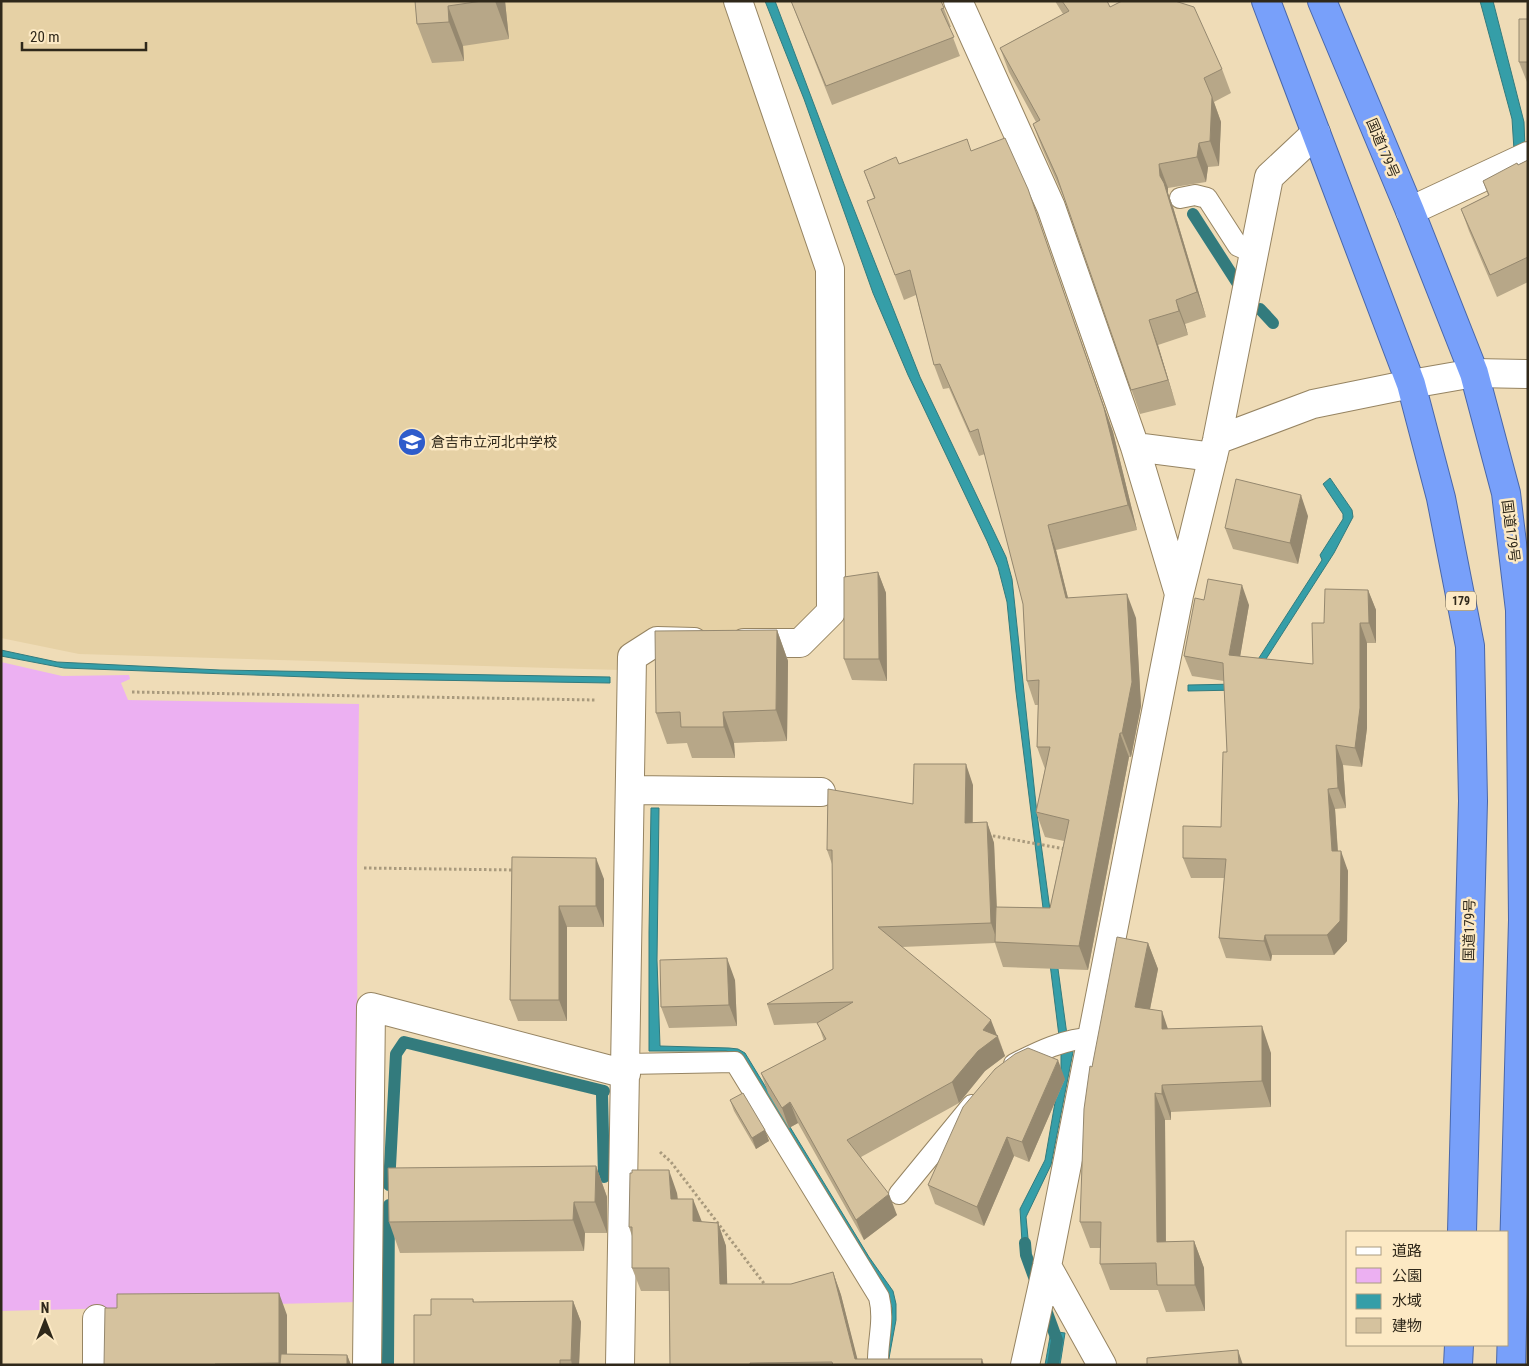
<svg xmlns="http://www.w3.org/2000/svg" width="1529" height="1366" viewBox="0 0 1529 1366" font-family="'Roboto Condensed','Noto Sans JP',sans-serif">
  <style>
    .built { fill: #e6d1a5 }
    .green { fill: #ecb0f2 }
    .water { fill: #359ea8; stroke: #337b7d }
    .lines { fill: none; stroke-linecap: round; stroke-linejoin: round }
    .stream { stroke: #337b7d; stroke-width: 12 }
    .service-casing { stroke: #968462; stroke-width: 22 }
    .minor-casing { stroke: #968462; stroke-width: 30 }
    .tertiary-casing { stroke: #968462; stroke-width: 30 }
    .trunk-casing { stroke: #4967aa; stroke-width: 30 }
    .path { stroke: #a99a7d; stroke-width: 3; stroke-dasharray: 2.5 2.5; stroke-linecap: butt }
    .service { stroke: #fff; stroke-width: 20 }
    .minor { stroke: #fff; stroke-width: 28 }
    .tertiary { stroke: #fff; stroke-width: 28 }
    .trunk { stroke: #78a0fa; stroke-width: 28 }
    .wall { fill: #b7a788 }
    .shaded-wall { fill: #95886f }
    .building { fill: #d5c29e; stroke: #95886f }
    .labels { text-anchor: middle; stroke-width: 5; stroke-linejoin: round; paint-order: stroke }
    .shield { fill: #fce9c4; stroke: #6c624d; stroke-width: 1 }
    .shield-label { font-size: 12px; font-weight: bold; fill: #2f281a }
    .street-label { font-size: 14px; fill: #2f281a; stroke: #fce9c4 }
    .poi-label { font-size: 14px; fill: #2f281a; stroke: #fce9c4; text-anchor: start }
  </style>
  <rect width="100%" height="100%" fill="#efdcb7"/>
  <!-- built -->
  <path class="built" d="M1,1H729L825,274L823,610L795,635L647,632L622,648L620,670L79,654L1,638Z"/>
  <!-- green -->
  <path class="green" d="M1,662L62,676L129,675L130,679L121,683L128,700L359,704L357,862L358,1302L1,1311Z"/>
  <!-- water -->
  <path class="water" d="M765,1H775L844,184L920,377L1006,557L1012,579L1037,814L1067,1035L1073,1052L1051,1165L1026,1217L1030,1259H1023L1020,1209L1045,1160L1061,1068V1052L1016,692L1007,602L998,567L987,541L908,375L873,293L804,99Z
    M1480,1H1493L1524,122L1525,149L1514,150L1512,119Z
    M1330,478L1352,510L1353,517L1334,553L1250,684L1239,690L1188,691V685L1237,684L1246,678L1322,560L1320,555L1343,519V514L1323,484Z
    M1,650L57,662L220,670L610,677V683L362,679L64,668L1,656Z
    M651,808H659L657,960L660,1046L729,1048L738,1049L745,1053L869,1257L893,1291L896,1304V1320L889,1358L890,1365L884,1352L891,1326L892,1308L886,1290L737,1054L726,1051H649V932Z
    M1051,1331L1065,1333L1060,1365H1045Z"/>
  <g class="lines">
    <!-- stream -->
    <path class="stream" d="M1193,214L1240,287
      M1260,309L1273,323
      M602,1095L604,1177
      M389,1185L396,1054L404,1042L604,1091
      M1025,1243L1026,1255L1057,1340L1053,1365
      M388,1365L389,1205"/>
    <defs>
      <path id="service" d="M1180,198L1195,195L1207,198L1238,246L1254,253
        M626,1064L735,1062L879,1297C885,1321 877,1342 878,1365
        M1014,1064C1037,1052 1066,1038 1092,1038
        M899,1194L972,1105"/>
      <path id="minor" d="M738,1L830,269L831,612L800,643H744
        M958,1L1051,207L1135,447L1179,594
        M1410,211L1528,156
        M1217,440L1313,404L1411,384
        M1135,447L1213,457
        M630,790L821,792
        M1047,1266L1102,1365
        M97,1319V1365
        M367,1365L371,1007L626,1074
        M620,1365L632,657L657,641L694,642
        M1025,1365L1047,1266L1179,595L1217,440L1269,177L1316,133"/>
      <path id="tertiary" d="M1411,384L1474,373L1528,374"/>
      <path id="trunk" d="M1266,1L1411,384L1441,498L1470,646L1473,801L1462,1232
        M1322,1L1410,211L1474,373L1506,493L1520,610L1523,920L1511,1365
        M1458,1365L1459,1345"/>
    </defs>
    <!-- service casing -->
    <use href="#service" class="service-casing"/>
    <!-- minor casing -->
    <use href="#minor" class="minor-casing"/>
    <!-- tertiary casing -->
    <use href="#tertiary" class="tertiary-casing"/>
    <!-- trunk casing -->
    <use href="#trunk" class="trunk-casing"/>
    <!-- path -->
    <path class="path" d="M132,692L596,700
      M988,835L1065,849
      M364,868L516,870
      M660,1152L671,1162L766,1286"/>
    <!-- service -->
    <use href="#service" class="service"/>
    <!-- minor -->
    <use href="#minor" class="minor"/>
    <!-- tertiary -->
    <use href="#tertiary" class="tertiary"/>
    <!-- trunk -->
    <use href="#trunk" class="trunk"/>
  </g>
  <!-- wall -->
  <path class="wall" d="M415,1H505L509,39L463,46L464,61L432,63L417,24Z
    M791,1H941L951,27H949L960,56L832,105Z
    M1055,1H1107L1110,7L1222,69L1231,93L1214,102L1221,122L1219,166L1208,167L1206,182L1168,188V193L1173,207L1206,317L1185,324L1188,335L1158,345L1176,405L1140,414L1064,198L1042,148L1033,124L1036,122L1009,72L1000,48L1063,14Z
    M1528,19V82H1527L1519,62Z
    M971,151L1036,213L1113,432L1137,530L1056,550L1068,598L1136,618L1141,706L1131,757H1129L1088,970L1003,967L995,943L902,947L998,1036L1005,1056L985,1071L959,1103L861,1157L897,1215L864,1240L798,1123L789,1128L768,1093L761,1073L824,1041L818,1023L774,1025L767,1004L833,969L832,864L827,850L913,804L973,785V823L987,822L994,843L997,907L1050,908L1064,841L1045,837L1036,812L1045,769L1037,747L1038,705H1035L1027,681L1023,604L985,454L979,456L949,388L943,389L934,365L916,295L904,300L867,201L874,198L864,171Z
    M1528,160V282L1497,297L1469,231L1461,209L1488,195L1483,181Z
    M1308,516L1298,564L1233,549L1225,528Z
    M878,572L886,593L887,681L852,680L844,659Z
    M1368,590L1376,610V643H1367V728L1362,767L1343,765L1346,808L1335,809L1338,851L1348,871L1347,941L1334,955H1272L1271,961L1226,958L1219,938L1224,878H1191L1183,858L1221,827L1227,752L1224,681L1192,676L1184,656L1204,600L1249,605L1240,656L1313,664L1324,623Z
    M777,630L788,661L787,741L734,743L735,758H692L687,743L667,744L656,713Z
    M512,857L604,879V927H567V1021H518L510,1000Z
    M1148,943L1158,969L1150,1009L1168,1029L1271,1053V1107L1171,1112V1120H1165L1166,1242L1194,1241L1204,1268L1205,1311L1166,1312L1158,1290H1110L1100,1264L1101,1248H1090L1080,1222L1092,1067Z
    M735,980L737,1026L669,1028L661,1007Z
    M1065,1079L1029,1162L1014,1156L984,1226L935,1204L928,1185Z
    M730,1100L765,1130L769,1141L756,1149L734,1111Z
    M596,1166L607,1197V1233H585L584,1251L400,1253L389,1222Z
    M677,1193L678,1199L702,1222L718,1223L726,1246L727,1284H791L833,1272L841,1295L857,1359L984,1365H670L669,1291H641L632,1268V1236L629,1227Z
    M473,1299L474,1302L573,1301L581,1322L579,1365H414Z
    M287,1315V1354L347,1355L351,1365H104Z"/>
  <!-- shaded-wall -->
  <path class="shaded-wall" d="M495,1H505L509,39Z
    M448,6L463,46L464,61L449,22Z
    M1212,97L1221,122L1219,166L1210,141Z
    M1199,143L1208,167L1206,182L1197,157Z
    M1159,164L1168,188V193L1173,207L1206,317L1197,292L1160,176Z
    M1036,213L1113,432L1137,530L1128,505Z
    M1176,300L1185,324L1188,335L1179,311Z
    M1149,320L1158,345L1176,405L1168,380Z
    M1301,495L1308,516L1298,564L1290,543Z
    M1048,525L1056,550L1074,622L1066,598Z
    M878,572L886,593L887,681L879,659Z
    M1242,585L1249,605L1237,675L1229,655Z
    M1368,590L1376,610V643L1369,623Z
    M1127,594L1136,618L1141,706L1131,757L1122,733Z
    M1360,623L1367,643V728L1362,767L1355,748Z
    M777,630L788,661L787,741L776,710Z
    M723,712L734,743L735,758L724,727Z
    M1120,733L1129,757L1088,970L1079,946Z
    M1336,745L1343,765L1346,808L1338,788Z
    M966,764L973,785L972,843L965,823Z
    M1328,789L1335,809L1339,871L1332,851Z
    M987,822L994,843L998,943L991,923Z
    M1341,851L1348,871L1347,941L1334,955L1327,935Z
    M596,858L604,879V927L596,906Z
    M559,906L567,927V1021L559,1000Z
    M1265,935L1272,955L1271,961L1264,941Z
    M1148,943L1158,969L1145,1034L1135,1007Z
    M727,958L735,980L737,1026L729,1005Z
    M1162,1011L1171,1038L1162,1029Z
    M991,1020L1005,1056L985,1071L959,1103L952,1082L983,1030Z
    M1262,1026L1271,1053V1107L1262,1081Z
    M1058,1060L1065,1079L1029,1162L1022,1142Z
    M1162,1085L1171,1112V1120L1162,1094Z
    M1155,1093L1165,1120L1166,1268L1157,1242Z
    M790,1102L798,1123L789,1128L782,1108Z
    M765,1130L769,1141L756,1149L752,1138Z
    M1007,1137L1014,1156L984,1226L977,1207Z
    M596,1166L607,1197V1233L595,1202Z
    M669,1170L677,1193L679,1222L671,1199Z
    M889,1194L897,1215L864,1240L856,1220Z
    M693,1199L702,1222L693,1221Z
    M574,1202L585,1233L584,1251L573,1220Z
    M718,1223L726,1246L728,1307L720,1284Z
    M1194,1241L1204,1268L1205,1311L1195,1285Z
    M833,1272L841,1295L859,1365L855,1359Z
    M279,1293L287,1315V1365H280L279,1363Z
    M573,1301L581,1322L579,1365H572L571,1360Z
    M1238,1350L1243,1365H1239Z
    M347,1355L351,1365H347Z
    M982,1359L984,1365H981Z"/>
  <!-- building -->
  <path class="building" d="M415,1H482L448,6L449,22L417,24Z
    M791,1H941L944,8L941,9L954,37L826,86Z
    M1062,1H1107L1110,7L1122,1H1175L1194,7L1222,69L1204,78L1212,97L1210,141L1199,143L1197,157L1159,164L1160,176L1164,183L1197,292L1176,300L1179,311L1149,320L1168,380L1131,390L1057,177L1033,124L1040,120L1000,48L1069,11Z
    M1519,19H1528V62H1519Z
    M1005,138L1028,189L1104,408L1128,505L1048,525L1066,598L1127,594L1132,682L1122,733H1120L1079,946L995,942L996,907L1050,908L1069,820L1036,812L1050,747H1037L1039,680L1027,681L1023,604L978,429L970,432L940,364L934,365L910,270L895,275L867,201L875,198L864,171L896,157L899,164L967,139L971,151Z
    M1528,160V257L1490,275L1461,209L1489,195L1483,181L1517,163L1518,165Z
    M1236,479L1301,495L1290,543L1225,528Z
    M878,572L879,659H844V577Z
    M1208,579L1242,585L1229,655L1313,664L1312,623H1324L1325,589L1368,590L1369,623H1360V708L1355,748L1336,745L1338,788L1328,789L1332,851H1341L1340,921L1327,935H1265L1264,941L1219,938L1226,859L1183,858V826L1221,827L1223,752H1227L1223,663L1184,656L1195,598L1204,600Z
    M777,630L776,710L723,712L724,727H681L680,712L656,713L655,631Z
    M914,764H966L965,823L987,822L991,923L878,927L991,1020L983,1030L998,1036L978,1051L952,1082L847,1140L889,1194L856,1220L790,1102L782,1108L761,1073L826,1039L817,1023L853,1002L767,1004L833,969L832,850H827L828,789L913,804Z
    M512,857L596,858V906H559V1000H510Z
    M1117,937L1148,943L1135,1007L1162,1011V1029L1262,1026V1081L1162,1085V1094L1155,1093L1157,1242L1194,1241L1195,1285H1157L1156,1263L1100,1264L1101,1222H1080L1084,1109L1090,1066L1092,1067Z
    M727,958L729,1005L661,1007L660,960Z
    M1028,1048L1058,1060L1022,1142L1007,1137L977,1207L928,1185L963,1107L995,1069L1015,1054Z
    M743,1093L765,1130L752,1138L730,1100Z
    M596,1166L595,1202H574L573,1220L389,1222L388,1168Z
    M632,1170H669L671,1199H693V1221L718,1223L720,1284H791L833,1272L855,1359H982L981,1365H833L832,1362L750,1363V1365H670L669,1268H632V1227H629L630,1173H632Z
    M279,1293V1363L215,1364V1365H104L105,1308H117V1294Z
    M431,1299H473V1302L573,1301L571,1360H560V1365H414V1315H431Z
    M1238,1350L1239,1365H1147V1358Z
    M281,1354L347,1355V1365H280Z"/>
  <!-- icons -->
  <defs>
    <symbol id="school-disc" viewBox="-11 -11 22 22"><circle r="9.5" fill="#2e5ccb" stroke="#fce9c4"/><path d="M0-5L7-2L0 1L-7-2ZM-4 1L0 2.5L4 1V4Q0 6-4 4Z" fill="#fff"/></symbol>
  </defs>
  <g fill-rule="evenodd">
    <use href="#school-disc" x="396" y="426" width="32" height="32"/>
  </g>
  <g class="labels">
    <!-- shield labels -->
    <rect class="shield" x="1446" y="591.5" width="30" height="19" rx="4"/>
    <g class="shield-label">
      <text x="1461" y="605">179</text>
    </g>
    <!-- street labels -->
    <g class="street-label">
      <text transform="translate(1383 148) rotate(67)" y="5">国道179号</text>
      <text transform="translate(1511 531) rotate(83)" y="5">国道179号</text>
      <text transform="translate(1469 930) rotate(-89)" y="5">国道179号</text>
    </g>
    <!-- poi labels -->
    <g class="poi-label">
      <text x="431" y="447">倉吉市立河北中学校</text>
    </g>
  </g>
  <!-- border -->
  <rect width="1529" height="1366" fill="none" stroke="#2f281a" stroke-width="5"/>
  <!-- legend -->
  <rect x="1346" y="1231" width="162" height="115" fill="#fce9c4" stroke="#aa9c80"/>
  <rect x="1356" y="1247" width="25" height="8" fill="#ffffff" stroke="#aa9c80"/>
  <text x="1392" y="1256" font-size="15" fill="#2f281a">道路</text>
  <rect x="1356" y="1268" width="25" height="15" fill="#ecb0f2" stroke="#aa9c80"/>
  <text x="1392" y="1281" font-size="15" fill="#2f281a">公園</text>
  <rect x="1356" y="1294" width="25" height="15" fill="#359ea8" stroke="#aa9c80"/>
  <text x="1392" y="1306" font-size="15" fill="#2f281a">水域</text>
  <rect x="1356" y="1318" width="25" height="15" fill="#d5c29e" stroke="#aa9c80"/>
  <text x="1392" y="1331" font-size="15" fill="#2f281a">建物</text>
  <!-- north arrow -->
  <g transform="translate(45 1321)" stroke="#fce9c4" stroke-width="4" paint-order="stroke">
  <path d="M0-4L9 19L0 12L-9 19Z" fill="#2f281a"/>
  <text y="-8" font-size="14" font-weight="bold" text-anchor="middle" fill="#2f281a">N</text>
  </g>
  <!-- scale -->
  <path d="M22 42v8h124v-8" fill="none" stroke="#2f281a" stroke-width="2.5"/>
  <text x="30" y="42" font-size="15" fill="#2f281a" stroke="#fce9c4" stroke-width="4" paint-order="stroke">20 m</text>
</svg>
